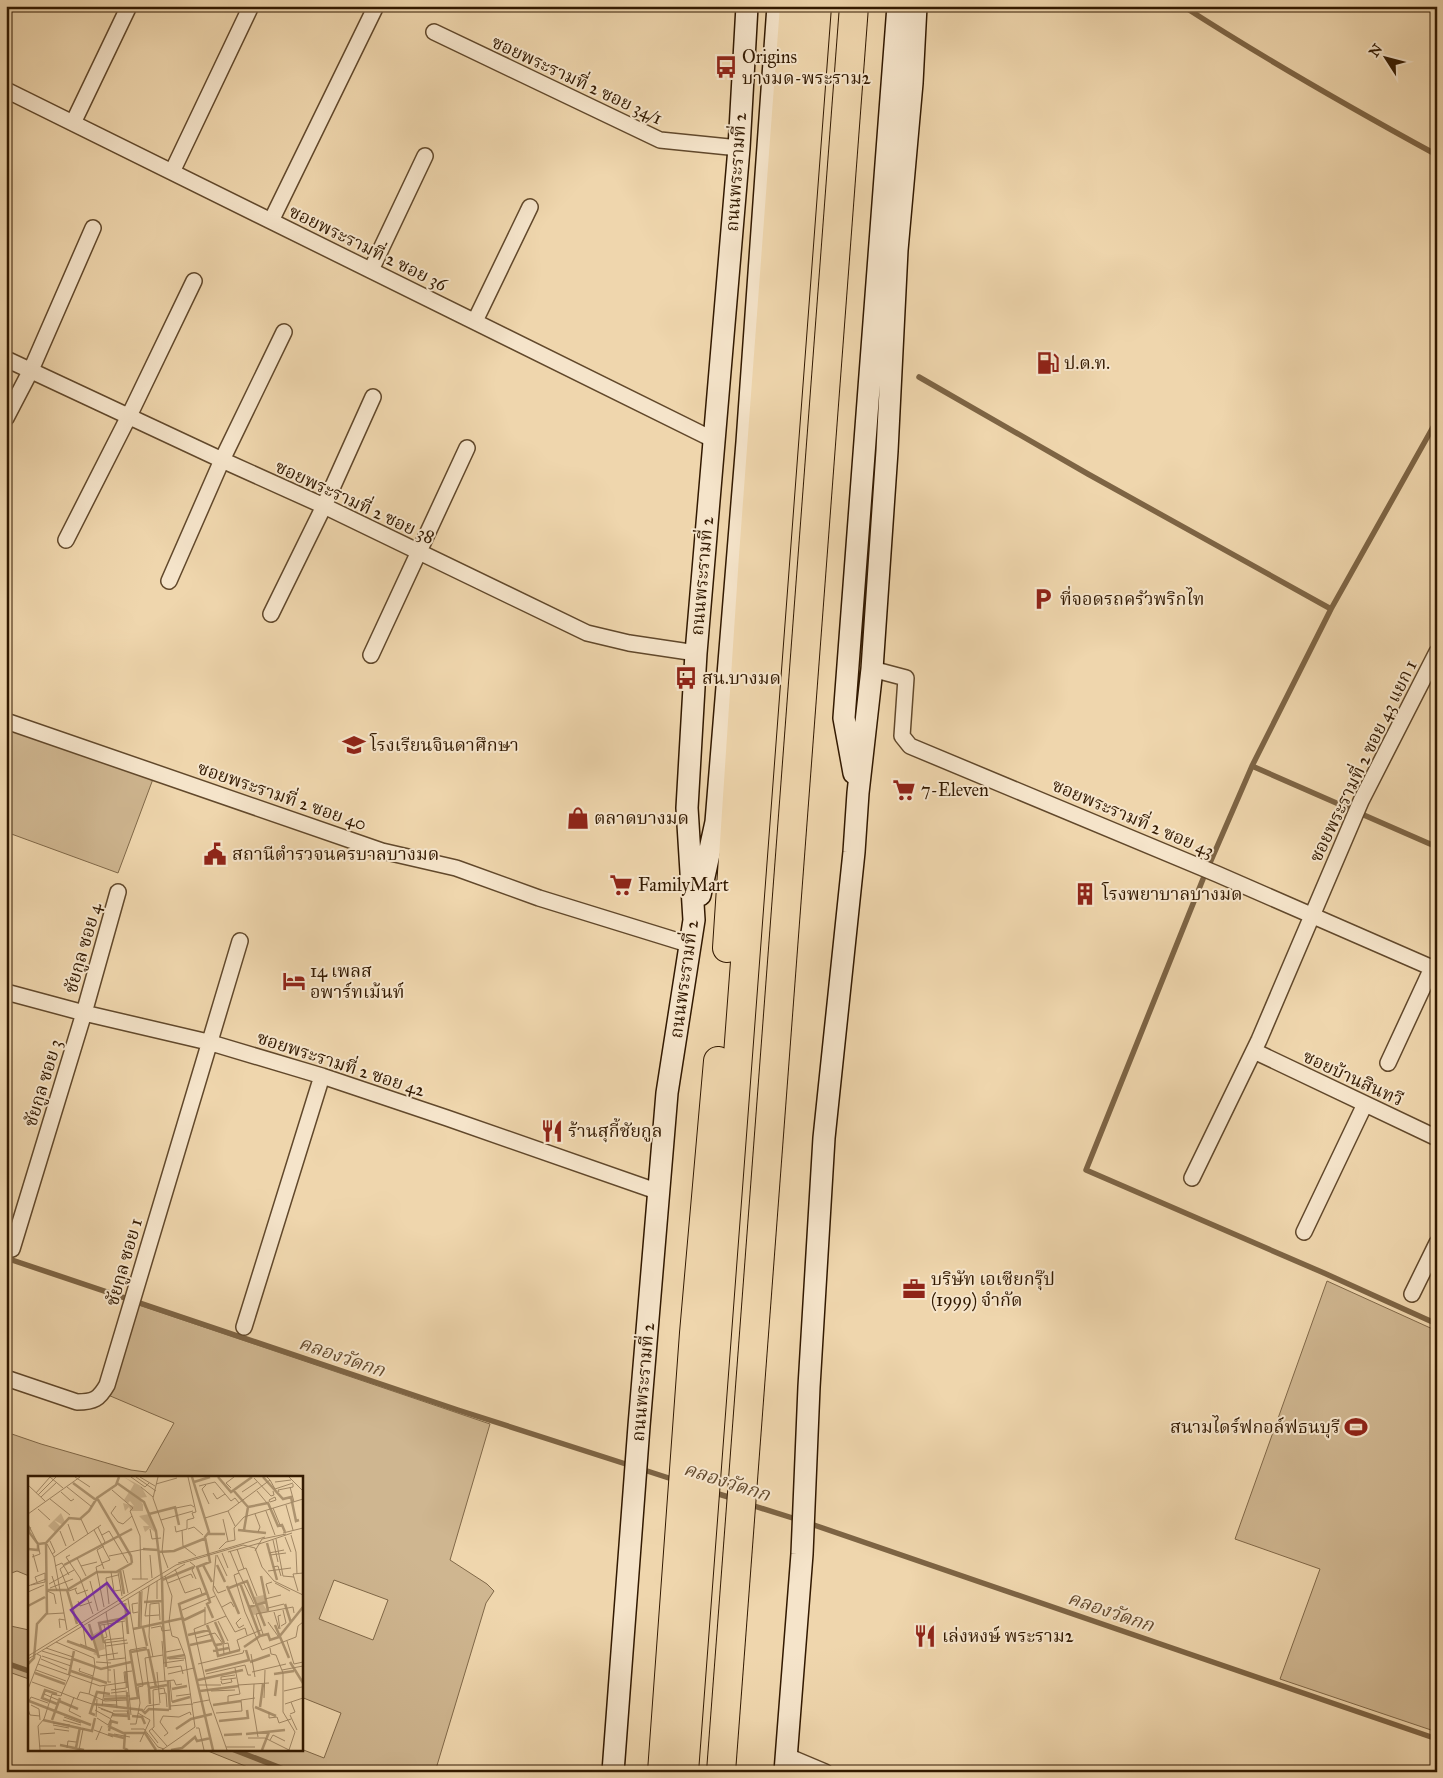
<svg xmlns="http://www.w3.org/2000/svg" width="1443" height="1778" viewBox="0 0 1443 1778" font-family="'IM FELL Great Primer','Noto Serif Thai',serif">
  <style>
    .green { fill: #cfb690; stroke: #806848; fill-rule: evenodd }
    .lines { fill: none; stroke-linecap: round; stroke-linejoin: round }
    .stream { stroke: #7d6444; stroke-width: 5.5 }
    .street-casing { stroke: #61482b; stroke-width: 18 }
    .secondary-casing { stroke: #321900; stroke-width: 24 }
    .highway-casing { stroke: #321900; stroke-width: 30 }
    .street { stroke: #f5e4ca; stroke-width: 15 }
    .secondary { stroke: #f5e4ca; stroke-width: 21 }
    .highway { stroke: #efd6ad; stroke-width: 28 }
    .highway-bridge-casing { stroke: #321900; stroke-width: 30; stroke-linecap: butt }
    .highway-bridge { stroke: #efd6ad; stroke-width: 28 }
    .labels { text-anchor: middle; stroke-width: 4; stroke-linejoin: round; paint-order: stroke }
    .poi-label { font-size: 18px; fill: #321900; stroke: #f5e4ca; text-anchor: start }
    .street-label { font-size: 18px; fill: #321900; stroke: #f5e4ca }
    .water-label { font-size: 19px; font-style: italic; fill: #644b2e; stroke: #f5e4ca }
    .inset-river { fill: none; stroke: #af9672; stroke-width: 2.5 }
    .inset-road { fill: none; stroke: #a38a68; stroke-width: 1 }
    .view { fill: #7b2cbf; fill-opacity: 0.15; stroke: #7b2cbf; stroke-width: 2.5 }
    .inset-edge { fill: none; stroke: #321900; stroke-width: 2.5 }
  </style>
  <rect width="100%" height="100%" fill="#efd6ad"/>
  <filter id="stains"><feTurbulence type="fractalNoise" baseFrequency=".004" numOctaves="4"/><feColorMatrix values="0 0 0 0 .2 0 0 0 0 .09 0 0 0 0 .02 0 0 0 .5 -.17"/></filter>
  <radialGradient id="worn" r=".72"><stop offset=".6" stop-color="#630" stop-opacity="0"/><stop offset="1" stop-color="#630" stop-opacity=".3"/></radialGradient>
  <!-- green -->
  <path class="green" d="M6,728L153,779L118,873L6,832Z
    M1327,1281L1437,1331V1732L1280,1679L1320,1569L1235,1539Z
    M136,1304L490,1424L450,1560L487,1584L494,1591L486,1603L435,1772H260L203,1749H301L324,1758L341,1713L301,1697V1477H29V1576L17,1571L6,1575V1432L41,1444L131,1470L146,1472L174,1423L108,1395ZM334,1580L388,1600L373,1640L319,1619Z
    M6,1625L29,1630V1679L6,1671Z"/>
  <g class="lines">
    <!-- stream -->
    <path class="stream" d="M1183,6C1265,59 1351,108 1437,155
      M919,377L1088,474L1331,609
      M1437,420L1331,609L1252,766L1203,879L1086,1170L1324,1273L1437,1324
      M1252,766L1437,847
      M6,1258L458,1410L632,1466
      M641,1469L675,1480
      M712,1492L735,1499
      M748,1504L799,1520
      M808,1523L1437,1739
      M6,1663L29,1671
      M232,1749L291,1772"/>
    <defs>
      <path id="street" d="M434,32L660,140L739,148
        M6,90L714,440
        M73,123L129,6
        M172,172L251,6
        M271,221L376,6
        M371,270L425,156
        M475,321L530,207
        M6,359L222,460L324,506L587,633L629,643L696,653
        M6,418L31,370L93,228
        M66,540L129,416L194,281
        M169,581L222,460L284,332
        M271,614L324,506L373,397
        M371,655L467,448
        M872,669L906,678L902,736L910,746L1217,874L1437,970
        M6,721L382,851L456,868L539,898L691,945
        M6,992L84,1013L208,1042L322,1076L447,1118L659,1192
        M1254,1051L1437,1138
        M1388,1063L1432,968
        M1192,1178L1259,1040L1361,801L1437,652
        M1304,1232L1365,1104
        M12,1249L84,1013L118,892
        M1412,1294L1437,1243
        M244,1327L322,1076
        M6,1378L77,1402C94,1402 99,1399 107,1385L240,941
        M787,1756L825,1772"/>
      <path id="secondary" d="M854,773L844,718L898,6
        M700,895L716,822L747,442L778,6
        M613,1772L639,1426L667,1093L694,920L687,808L696,653L739,148L747,6
        M785,1772L802,1554L809,1387L824,1138L854,852L858,793L872,669L887,451L897,250L912,83L916,6"/>
      <path id="highway" d="M727,948L753,556L794,6
        M662,1772L694,1333L718,1061
        M684,1772L817,6"/>
    </defs>
    <!-- street casing -->
    <use href="#street" class="street-casing"/>
    <!-- secondary casing -->
    <use href="#secondary" class="secondary-casing"/>
    <!-- highway casing -->
    <use href="#highway" class="highway-casing"/>
    <!-- street -->
    <use href="#street" class="street"/>
    <!-- secondary -->
    <use href="#secondary" class="secondary"/>
    <!-- highway -->
    <use href="#highway" class="highway"/>
    <defs>
      <path id="highway-bridge" d="M721,1772L854,6"/>
    </defs>
    <!-- highway-bridge casing -->
    <use href="#highway-bridge" class="highway-bridge-casing"/>
    <!-- highway-bridge -->
    <use href="#highway-bridge" class="highway-bridge"/>
  </g>
  <!-- icons -->
  <defs>
    <symbol id="bus-bare" viewBox="-9 -9 18 18"><path d="M-5-6H5V4H4V6H2V4H-2V6H-4V4H-5ZM-3.5-4V0h7V-4ZM-3.5 1.2v1.5H-2V1.2ZM2 1.2v1.5H3.5V1.2Z" fill="#8f2418" stroke="#f5e4ca" stroke-width="2.5" paint-order="stroke"/></symbol>
    <symbol id="fuel-bare" viewBox="-9 -9 18 18"><path d="M-5.5-6h7V0h2V4h1.3V-2.5L3-4.5l.8-.8L6-3V5H2.5V1h-1V6h-7ZM-4.2-4.7v3.2H.2V-4.7Z" fill="#8f2418" stroke="#f5e4ca" stroke-width="2.5" paint-order="stroke"/></symbol>
    <symbol id="parking-bare" viewBox="-9 -9 18 18"><path d="M-3.5-5.5H1a3.5 3.5 0 0 1 0 7H-1V5.5H-3.5ZM-1-3.4V-.6H.8a1.4 1.4 0 0 0 0-2.8Z" fill="#8f2418" stroke="#f5e4ca" stroke-width="2.5" paint-order="stroke"/></symbol>
    <symbol id="school-bare" viewBox="-9 -9 18 18"><path d="M0-5L7-2L0 1L-7-2ZM-4 1L0 2.5L4 1V4Q0 6-4 4Z" fill="#8f2418" stroke="#f5e4ca" stroke-width="2.5" paint-order="stroke"/></symbol>
    <symbol id="supermarket-bare" viewBox="-9 -9 18 18"><path d="M-6-5.5h2.5l.6 2H6L4.5 2H-2.5L-4.4-4H-6ZM-1.5 3.2a1.3 1.3 0 1 0 .1 0ZM3 3.2a1.3 1.3 0 1 0 .1 0Z" fill="#8f2418" stroke="#f5e4ca" stroke-width="2.5" paint-order="stroke"/></symbol>
    <symbol id="shop-bare" viewBox="-9 -9 18 18"><path d="M-5-2.5h2.3a2.7 3.5 0 0 1 5.4 0H5L5.5 6h-11ZM-1.5-2.5h3a1.5 2.3 0 0 0-3 0Z" fill="#8f2418" stroke="#f5e4ca" stroke-width="2.5" paint-order="stroke"/></symbol>
    <symbol id="civic-bare" viewBox="-9 -9 18 18"><path d="M-.6-6.5H3V-4.5H.6V-3L4-1V1h2V6H-6V1h2V-1L-.6-3ZM-1.2 2.5V6h2.4V2.5Z" fill="#8f2418" stroke="#f5e4ca" stroke-width="2.5" paint-order="stroke"/></symbol>
    <symbol id="building-bare" viewBox="-9 -9 18 18"><path d="M-4-6H4V6H1V3H-1V6H-4ZM-2.5-4.3h1.7v1.8h-1.7ZM.8-4.3h1.7v1.8H.8ZM-2.5-1h1.7V.8h-1.7ZM.8-1h1.7V.8H.8Z" fill="#8f2418" stroke="#f5e4ca" stroke-width="2.5" paint-order="stroke"/></symbol>
    <symbol id="hotel-bare" viewBox="-9 -9 18 18"><path d="M-6-4.5h1.5V1H6V5H4.5V3h-9V5H-6ZM-4 0a1.8 1.8 0 1 1 3.6 0ZM.5 0V-2.5h3Q6-2.5 6 0Z" fill="#8f2418" stroke="#f5e4ca" stroke-width="2.5" paint-order="stroke"/></symbol>
    <symbol id="restaurant-bare" viewBox="-9 -9 18 18"><path d="M-5-6h1v4h1v-4h1v4h1v-4h1v5L-1.5 .5V6h-2V.5L-5-1ZM5-6V6H3V1.5H1.5Q1.5-4 5-6Z" fill="#8f2418" stroke="#f5e4ca" stroke-width="2.5" paint-order="stroke"/></symbol>
    <symbol id="office-bare" viewBox="-9 -9 18 18"><path d="M-6-3h4V-5.5h4V-3h4V5H-6ZM-1-4.5V-3h2v-1.5ZM-6 0V1H6V0Z" fill="#8f2418" stroke="#f5e4ca" stroke-width="2.5" paint-order="stroke"/></symbol>
    <symbol id="stadium-bare" viewBox="-9 -9 18 18"><path d="M0-5a6.5 5 0 1 0 0 10a6.5 5 0 1 0 0-10ZM-3.5-1.8h7v3.6h-7Z" fill="#8f2418" stroke="#f5e4ca" stroke-width="2.5" paint-order="stroke"/></symbol>
  </defs>
  <g fill-rule="evenodd">
    <use href="#bus-bare" x="710" y="51" width="32" height="32"/>
    <use href="#fuel-bare" x="1032" y="347" width="32" height="32"/>
    <use href="#parking-bare" x="1027" y="583" width="32" height="32"/>
    <use href="#bus-bare" x="670" y="662" width="32" height="32"/>
    <use href="#school-bare" x="338" y="729" width="32" height="32"/>
    <use href="#supermarket-bare" x="888" y="774" width="32" height="32"/>
    <use href="#shop-bare" x="562" y="802" width="32" height="32"/>
    <use href="#civic-bare" x="199" y="838" width="32" height="32"/>
    <use href="#supermarket-bare" x="605" y="869" width="32" height="32"/>
    <use href="#building-bare" x="1069" y="878" width="32" height="32"/>
    <use href="#hotel-bare" x="278" y="965" width="32" height="32"/>
    <use href="#restaurant-bare" x="536" y="1115" width="32" height="32"/>
    <use href="#office-bare" x="898" y="1273" width="32" height="32"/>
    <use href="#stadium-bare" x="1340" y="1411" width="32" height="32"/>
    <use href="#restaurant-bare" x="909" y="1620" width="32" height="32"/>
  </g>
  <g class="labels">
    <!-- poi labels -->
    <g class="poi-label">
      <text x="742" y="63">Origins<tspan x="742" dy="21">บางมด-พระราม2</tspan></text>
      <text x="1064" y="369">ป.ต.ท.</text>
      <text x="1060" y="605">ที่จอดรถครัวพริกไท</text>
      <text x="702" y="684">สน.บางมด</text>
      <text x="370" y="751">โรงเรียนจินดาศึกษา</text>
      <text x="921" y="796">7-Eleven</text>
      <text x="594" y="824">ตลาดบางมด</text>
      <text x="232" y="860">สถานีตำรวจนครบาลบางมด</text>
      <text x="638" y="891">FamilyMart</text>
      <text x="1102" y="900">โรงพยาบาลบางมด</text>
      <text x="310" y="977">14 เพลส<tspan x="310" dy="21">อพาร์ทเม้นท์</tspan></text>
      <text x="568" y="1137">ร้านสุกี้ชัยกูล</text>
      <text x="931" y="1285">บริษัท เอเซียกรุ๊ป<tspan x="931" dy="21">(1999) จำกัด</tspan></text>
      <text x="1340" y="1433" text-anchor="end">สนามไดร์ฟกอล์ฟธนบุรี</text>
      <text x="942" y="1642">เล่งหงษ์ พระราม2</text>
    </g>
    <!-- street labels -->
    <g class="street-label">
      <text transform="translate(577 80) rotate(25)" y="6">ซอยพระรามที่ 2 ซอย 34/1</text>
      <text transform="translate(736 172) rotate(-86)" y="6">ถนนพระรามที่ 2</text>
      <text transform="translate(368 248) rotate(26)" y="6">ซอยพระรามที่ 2 ซอย 36</text>
      <text transform="translate(355 502) rotate(25)" y="6">ซอยพระรามที่ 2 ซอย 38</text>
      <text transform="translate(702 576) rotate(-85)" y="6">ถนนพระรามที่ 2</text>
      <text transform="translate(1363 761) rotate(-64)" y="6">ซอยพระรามที่ 2 ซอย 43 แยก 1</text>
      <text transform="translate(282 796) rotate(19)" y="6">ซอยพระรามที่ 2 ซอย 40</text>
      <text transform="translate(1133 818) rotate(23)" y="6">ซอยพระรามที่ 2 ซอย 43</text>
      <text transform="translate(83 948) rotate(-74)" y="6">ชัยกูล ซอย 4</text>
      <text transform="translate(684 979) rotate(-82)" y="6">ถนนพระรามที่ 2</text>
      <text transform="translate(341 1064) rotate(18)" y="6">ซอยพระรามที่ 2 ซอย 42</text>
      <text transform="translate(1353 1078) rotate(25)" y="6">ซอยบ้านสินทวี</text>
      <text transform="translate(43 1083) rotate(-73)" y="6">ชัยกูล ซอย 3</text>
      <text transform="translate(124 1262) rotate(-74)" y="6">ชัยกูล ซอย 1</text>
      <text transform="translate(643 1382) rotate(-85)" y="6">ถนนพระรามที่ 2</text>
    </g>
    <!-- water labels -->
    <g class="water-label">
      <text transform="translate(342 1356) rotate(19)" y="7">คลองวัดกก</text>
      <text transform="translate(727 1481) rotate(18)" y="7">คลองวัดกก</text>
      <text transform="translate(1111 1611) rotate(19)" y="7">คลองวัดกก</text>
    </g>
  </g>
  <!-- overview -->
  <g transform="translate(28 1476)">
    <rect width="275" height="275" fill="#efd6ad"/>
    <path d="M96,1L113,10L119,21L111,22L119,35L115,28V35H103L101,31L97,35L95,27L106,30L102,25L100,27L96,24L101,16L105,19L102,15L106,8ZM33,37L37,46L35,49L26,44L33,51L28,57L20,50ZM121,38L129,58L122,52L117,56L115,50H121L111,40ZM236,119L238,126L235,128L240,136L225,139L221,130L230,129L226,121ZM73,154L77,173L71,175L70,180L65,178L69,175L64,159Z" fill="#cfb690"/>
    <path class="inset-river" d="M164,1L181,56L177,61L182,86L169,91L179,117L151,128L185,274M190,1L203,16L224,1M235,1L255,23L263,21L268,45L271,44M166,6L182,1M45,7L68,24M89,7L116,26L128,55L134,104L135,147M206,15L220,31L216,54M69,22L103,80L104,87M147,31L151,49M220,31L240,27L250,50L254,49L257,56M121,38L148,31M2,51L1,56L10,68M210,54L238,57M179,58H197M239,67L249,104M0,73L10,74V68L18,67M115,73L130,74M130,76L146,75L178,62M36,89L104,53M175,89L184,106M189,89L197,106M92,94L96,118M233,100L240,135M134,104L166,91M212,107L232,160M199,110L211,138M201,112L219,105L237,150M19,114H39L69,96H88L104,87M39,114L49,148M179,117L182,126L179,128L185,142M116,126L134,125M97,127L100,158M257,128L263,147M0,130L17,121M221,131L238,126M156,144L177,134M187,146L196,167M135,147L138,191M61,148L71,182M179,149L187,169L194,168M247,149L261,182M111,152L112,116M115,152L119,170M105,153L156,142M160,159L181,154M251,161L275,131M39,165L69,176M76,167L71,147L97,142M162,169L185,164M188,170L190,180L212,174M216,171L232,160L240,158L242,164L251,161M120,173L128,211L139,209M102,174L110,222L102,223M185,175L201,172M103,176L119,173M139,182L157,179M45,183L73,193L103,186M222,186L242,179M262,186L275,207M0,188L6,182L9,148L19,137L18,67L41,42L52,43L61,35L69,22L88,9L91,1M43,195L79,207M177,195L221,184L218,174M98,196L99,212M7,197L37,208M246,198L266,195M41,199L46,175M170,204L215,194M140,205L142,234M108,209L120,207L121,212L127,211M121,213L122,228M144,213L159,210M172,215L211,210M99,216L101,244M29,218L17,214L14,222L29,228M247,220L249,204M76,223L99,222M1,225L63,249M31,225L50,233M144,226L162,221M65,228L114,234L117,237L121,233L141,234M185,229L213,225M227,231L248,240M232,231L235,208M67,239L62,237L69,216L82,218M84,239L100,240M104,240L114,241L117,248M15,244L64,255L67,242M24,244L32,222M191,245L220,242L219,234M80,250L95,257H117L128,274M148,253L163,243L184,238M81,255L83,245L90,247M97,257L96,272L100,274M80,258L96,262M218,258L257,254M196,259L214,258M32,269L56,274M48,272L52,251M143,274L154,272L167,261L169,265L183,262M234,274L241,256"/>
    <path class="inset-road" d="M47,1L62,11M103,1L117,11L121,7M108,1L128,15M112,1L127,10M130,1L125,22L136,53L134,76L140,92M261,1L275,15M226,2L243,20L246,19L245,15M242,4L247,13L265,7M247,6L263,4M128,8L149,2M0,9L17,25M178,9L174,13L181,28M171,10L187,6L203,25L207,22L211,27M39,11L64,31M113,11L125,21M262,11L266,26M203,12L198,7L206,1M84,14L105,32L102,35L112,60L113,103M229,15L239,27M33,16L43,25L46,23M214,16L229,6M251,16L250,14L265,11V8M8,17L22,1L35,12M185,17L189,23L197,18M10,19L28,1M13,21L29,6M247,21L248,24L242,26L241,24ZM22,23L42,39M258,29L265,54M88,30L83,37L90,46L95,48L104,40M148,32L163,29L166,31M245,32L252,49M10,33L22,44M200,35L207,50M238,35L247,59M0,38L52,1M227,38L232,51L230,56M177,42L200,35L242,4L239,1M53,43L60,58M195,43L200,65M133,44L165,35M0,48L10,68M40,48L46,65M147,50L148,56L159,53V44L166,42L164,37L168,36L160,1M70,51L77,66L75,68M122,53L124,63L133,62M160,53L166,51L175,59M66,54L82,84L74,87M154,54L155,70L168,80M32,55L38,70M255,57L275,52M74,59L81,55L100,87M263,59L268,76L269,98M257,61L263,76M248,63L255,100L266,101M245,64L250,86M22,65L27,76L24,78M19,68L26,81L39,154M231,68L264,57M76,70L69,74L76,93M191,73L198,66L207,64L206,52L216,41L275,23M209,73L216,93M202,75L211,97L206,99L217,136L234,174L268,161L270,150L275,146M227,75L234,63L258,58M200,76L232,67M194,77L200,92M241,77L256,74M5,78L10,96M42,79L38,81L52,102L65,138M122,79L124,102M188,79L185,114L198,140L166,153L182,226L199,274M189,79L199,100M242,79L258,77M81,80L117,73M4,81L12,78L10,69M26,81L73,49M49,82L58,100M162,86L167,90L164,94L168,103M150,87L237,61M75,88L68,91L76,131M27,90L34,87L41,99M36,90L32,93L41,115L49,112M53,90L69,86M245,91L250,90L253,100M147,93L157,117L172,112L174,118M95,94L100,117M210,95L218,92L229,120M240,95L263,92M83,96L86,115L93,114M90,96L94,120M211,97L226,128M24,100L29,115M104,103H120M62,105L70,135M140,107L163,98L165,102M247,107L262,115M21,108L46,94M3,109L17,106V97L7,101L9,106M0,110L18,103M121,110L117,140L131,139M186,110L190,117L198,114M22,112L45,103M47,113L49,118L60,114M19,115L26,118L28,128M270,115L265,98L275,97M0,116L16,109M241,118L238,108L244,106M100,123L115,210L110,211L112,227L108,248H102M129,123V105M237,123L253,119M50,125L52,130L64,126M110,127L104,128L105,137L110,136M81,128L78,102L90,99M177,131V148M194,131L203,126L206,131M240,132L256,128M154,134L187,120M78,136L86,183M246,136L251,153M19,138L36,137M198,140L207,156L217,152L219,159M213,142L208,147L211,152L216,149M94,145L103,239M190,145L200,165M240,146L250,160M73,149L97,145M55,150L58,170M113,150L114,115M253,150L258,147L255,134M32,152L31,143L37,144M123,152L133,150L134,155L142,154M252,153L250,140L253,139M235,158L228,138L265,131L266,137M76,162L79,161L76,149M168,162L187,157L195,168M77,164L80,194H83M77,164L95,162M134,165L137,205M259,165L266,188L275,186M76,167L99,164M52,168L67,174M78,170L100,167M18,172L45,181M242,172L243,178L248,179L255,197V236L267,256L261,274M102,174L119,171M212,174L209,164L233,154M14,175L43,184M138,176L153,173M196,178L195,168L200,167L202,176M223,178L227,201M135,179L117,182L120,207L146,204L148,209L154,208M0,180L148,89L215,69L227,72L234,91L246,105L275,119M14,180L43,190M71,180L90,177M125,181L121,161L122,128L131,127L132,144M0,183L157,88M13,183L39,194M141,183L157,182M80,184L97,182M68,186L83,187M135,187L156,184M10,188L72,210L100,206M170,188L215,177L216,174M52,192L51,195L65,200M139,192L153,190L155,198M86,193L89,232M8,194L38,205M80,194V206H83M254,194L275,190M129,196L132,227M224,196L258,188M140,198L166,192M178,198L217,189L220,199H223M193,204V201L207,199M193,204L208,202M142,205L144,226M193,205L194,208L204,206L203,203M4,206L34,217L42,199M97,206L96,196L104,195M226,208L225,231L230,261M171,209H193M210,209L241,207M0,213L13,180L9,178M83,214L98,212M183,215L207,214M256,215L274,211M83,217L99,215M16,218L30,224M61,218L77,225L99,224M131,218L138,217L139,231M76,220H102M148,220L163,218M46,221L41,235L53,241M236,222L237,194M49,223L64,228M1,225L3,221L20,227M200,226V220L212,218L207,192M165,227L181,224M74,228L89,229M257,228L275,222M3,229L11,233L12,244M74,230L77,210M142,230L165,228M70,231L85,237L83,242M0,233L2,239L12,240M73,233L87,238H100L99,235H85M67,234L83,243M116,234L119,230L132,228M241,236V242L249,241L251,247L263,243M110,237L122,244L112,266M188,237L214,235L213,224L227,222M262,238L267,236L263,226M262,239L269,254M36,241L53,247M68,241L69,223M69,242L80,249L83,243M35,244L53,249M25,247L42,249M25,249L41,252M168,252H171L176,274M26,253L41,255M103,253H116L130,271L136,273M124,253L139,270M66,254L85,261M12,258L27,257M86,258L102,261M136,260L140,257L132,246L135,240L151,241L162,236L163,239M220,262H237L261,274M68,264L74,250M242,264L245,259L257,265M130,267L121,255L126,251L125,214L136,212L137,217M11,270H28M198,271H227M39,272L40,265L48,266M12,274L10,250L16,243L24,218L33,220L34,217L49,223L52,216L61,218L67,191L66,182L28,166M51,274L55,253H57M134,274L167,251L157,180L150,162L144,160L141,146L144,120L137,100"/>
    <path class="view" d="M79,107L101,137L64,163L43,134Z"/>
    <rect width="275" height="275" class="inset-edge"/>
  </g>
  <!-- margin -->
  <rect width="1443" height="1778" fill="none" stroke="#efd6ad" stroke-width="25"/>
  <rect x="8" y="8" width="1428" height="1763" fill="none" stroke="#321900" stroke-width="2.5"/>
  <rect x="12" y="12" width="1418" height="1753" fill="none" stroke="#321900"/>
  <!-- north arrow -->
  <g transform="translate(1386 58) rotate(306)" stroke="#f5e4ca" stroke-width="4" paint-order="stroke">
  <path d="M0-4L9 19L0 12L-9 19Z" fill="#321900"/>
  <text y="-8" font-size="14" font-weight="bold" text-anchor="middle" fill="#321900">N</text>
  </g>
  <rect width="100%" height="100%" filter="url(#stains)"/>
  <rect width="100%" height="100%" fill="url(#worn)"/>
</svg>
